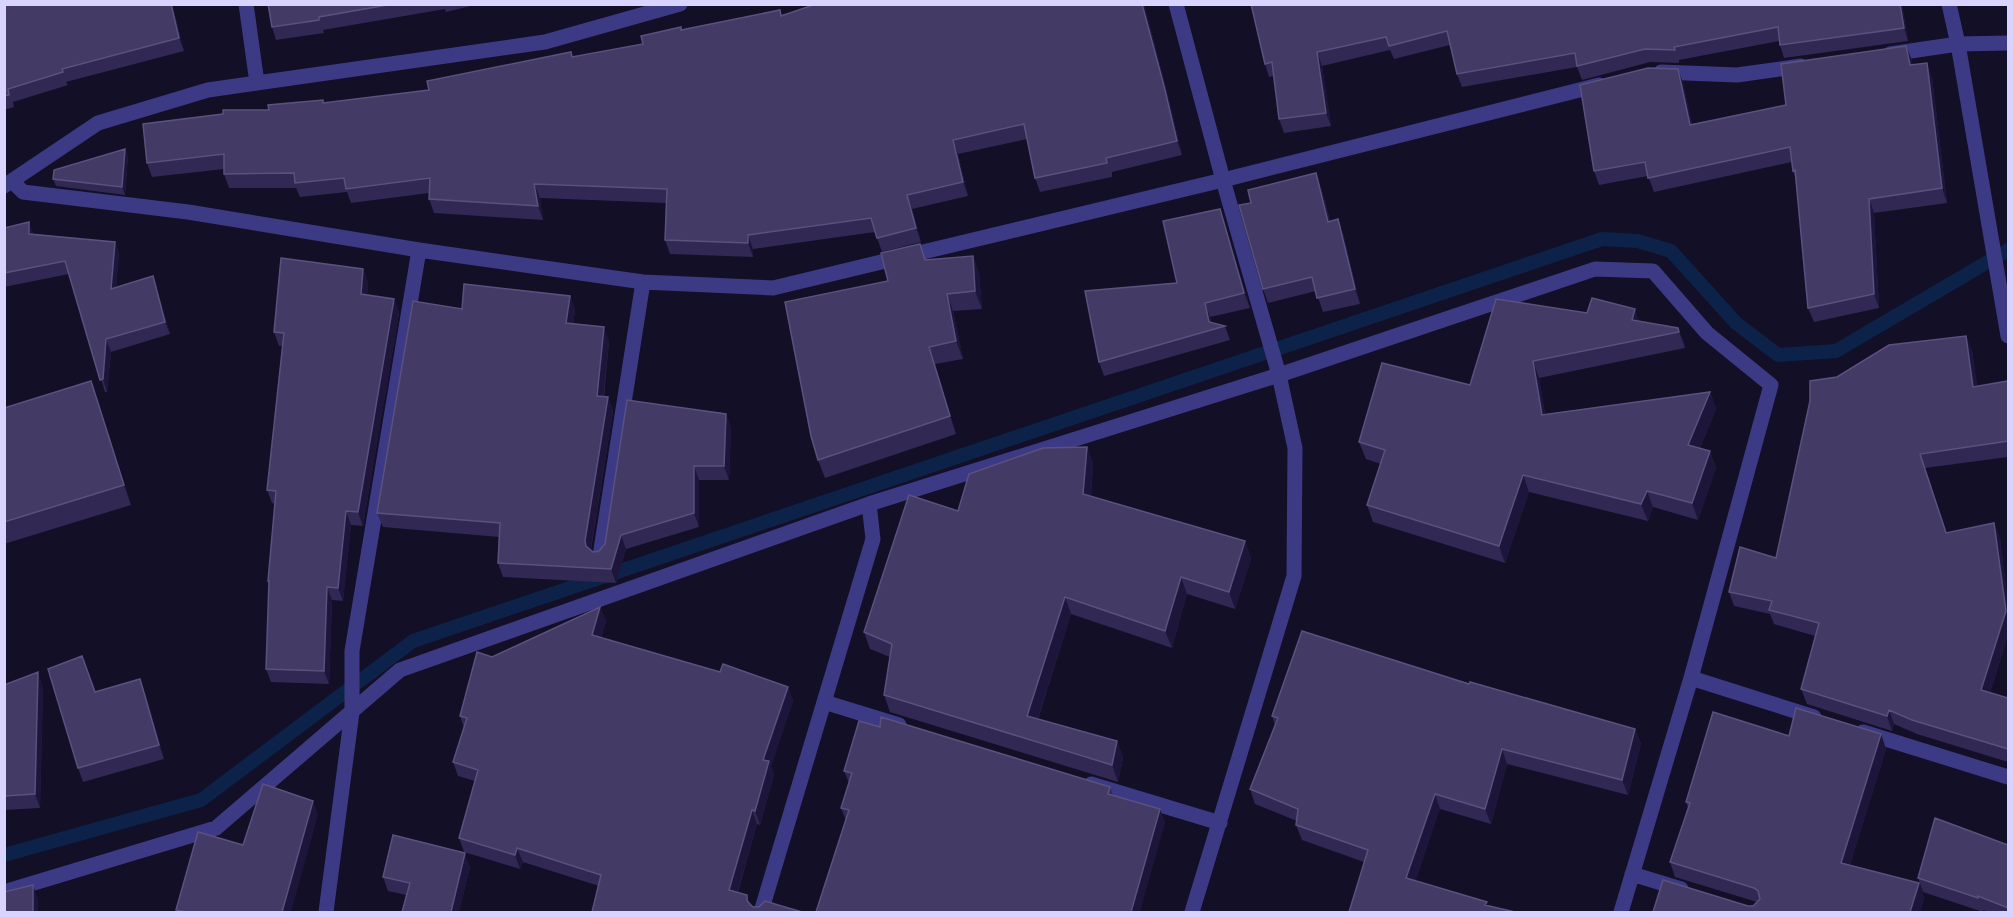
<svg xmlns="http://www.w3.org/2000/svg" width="2013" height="917" viewBox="0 0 2013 917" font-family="'DM Sans',sans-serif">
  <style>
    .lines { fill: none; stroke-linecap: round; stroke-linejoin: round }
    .stream { stroke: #0c2248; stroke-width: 14 }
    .minor { stroke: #3d3a85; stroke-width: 15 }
    .tertiary { stroke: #3d3a85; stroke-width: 15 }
    .wall { fill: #312854 }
    .shaded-wall { fill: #1d163a }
    .building { fill: #433a66; stroke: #5a527e; stroke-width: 1.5 }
  </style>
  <rect width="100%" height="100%" fill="#130f26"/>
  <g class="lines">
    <!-- stream -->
    <path class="stream" d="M4,855L201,800L413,641L1602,239L1638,241L1671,251L1736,323L1778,355L1836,351L2008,250"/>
    <!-- minor -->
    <path class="minor" d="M246,4L257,83
      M1176,4L1223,180L1279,375L1295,448L1294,576L1192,912
      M1949,4L1958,44
      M1890,54L1958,44L2008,43
      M1661,72L1737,75L1801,66
      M12,181L23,192L188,212L419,250L643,282L773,288L1223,180L1599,85
      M4,186L98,123L208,90L545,42L680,4
      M869,504L1279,375L1595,269L1653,271L1707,333L1771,385L1691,678L1621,912
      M600,556L643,282
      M1691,678L1814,717
      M824,702L899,725
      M1863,732L2008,777
      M1091,784L1220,823
      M1632,874L1681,889
      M4,892L216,828L400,670L869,504L873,539L761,912
      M326,912L352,712V651L419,250"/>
    <!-- tertiary -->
    <path class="tertiary" d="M1958,44L2008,336"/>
  </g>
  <!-- wall -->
  <path class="wall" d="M4,4H172L184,51L66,82L68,85L13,102L14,107L4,110Z
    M268,4H479L446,12L445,9L323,30L324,33L276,40L272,27Z
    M816,4H1144L1169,100L1182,155L1112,172V177L1040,192L1035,178L1027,139L958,154L968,196L912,209L921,242L882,252L875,232L753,249V257L670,254L665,240L666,203L540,198L543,220L434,213L429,199V193L351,203L347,192L300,197L296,188H229L224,174V169L152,177L147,163L269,110L323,100L324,103L429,90L571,52L573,57L643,44L682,30L780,10L782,15Z
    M1251,4H1902L1908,41L1784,58L1780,45L1779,41L1679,60V63L1650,62L1582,80L1577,67L1462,87L1457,74L1450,45L1394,59L1390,50L1322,66L1331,126L1284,133L1279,119L1274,76L1269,77L1265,64Z
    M1912,60V65L1932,77L1947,203L1874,213L1879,308L1814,322L1808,308L1796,179L1793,171L1792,162L1654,192L1648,176L1599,185L1594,171L1678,69L1683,83L1692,124L1786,105Z
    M125,149L128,156L125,195L56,186L53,179Z
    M1321,187L1330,221L1343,233L1360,304L1323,312L1316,291L1268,303L1263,289Z
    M1225,224L1250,308L1210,317L1212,323L1225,326L1230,340L1104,376L1099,362L1177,283Z
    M4,228L34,234L115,242L119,254L116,287L153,276L157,289L170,334L111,352L107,392H105L69,274L4,287Z
    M973,256L979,273L982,309L953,311L963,359L935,364L956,434L825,478L818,460L888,281L926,260Z
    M363,269L368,283L367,295L394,299L399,313L363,526L351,525L343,601L332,600L329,684L271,682L266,669L269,585L268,581L275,504L272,503L267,490L283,346H279L274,332Z
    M570,296L575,310L573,324L609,341L604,397H608L613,411L591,550L593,552L599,551L726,414L731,428L729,480H699V527L626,549L616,583L503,577L498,563L499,537L383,527L377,513L462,309Z
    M1639,322L1678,328L1685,345V348L1539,378L1545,414L1710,392L1716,409L1700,448L1710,451L1716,468L1698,520L1653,507L1648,521L1529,492L1505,563L1373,522L1367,505L1381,464L1366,459L1359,442L1470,385Z
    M1972,350L1977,386L2008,381V457L1925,468L1947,533L2000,538L2008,604V635L1990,693L2008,698V762L1917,734L1894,724L1892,731L1807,704L1801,689L1815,636L1774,624L1770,614L1734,606L1729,592L1776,558L1837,377Z
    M98,401L131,505L4,544V408Z
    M1087,447L1093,464L1091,496L1245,541L1251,559L1235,609L1187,594L1172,648L1071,614L1038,719L1117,741L1123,758L1118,782L890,712L884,695L890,657L870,649L864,632L958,511Z
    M600,607L606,621L601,638L720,672L788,687L793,701L771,766L774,775L760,825L757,824L738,892L747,895L750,904L753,907L802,912H592L599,886L523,862L520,869L464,852L459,838L475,781L458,776L453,762L464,728L460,716L492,657Z
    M1469,684L1635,729L1641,744L1628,795L1507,764L1491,824L1440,809L1349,912L1364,862L1302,840L1296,825L1297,821L1255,804L1250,789L1275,725L1272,716Z
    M4,685L43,687L40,808L4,810Z
    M95,692L145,693L164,759L83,782L78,768Z
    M1796,708L1881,734L1886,749L1850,865L1919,883L1924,898L1920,912H1653L1663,880L1748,906H1753L1757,902L1675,877L1670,862L1688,808L1686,802L1713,712L1789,736Z
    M880,727L1110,787L1113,795L1160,809L1165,823L846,821L841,808L849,783L844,771Z
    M2008,845V912H1990L1983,910V912L1923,892L1918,878Z
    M470,867L459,912H402L406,895L388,891L383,877Z"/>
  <!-- shaded-wall -->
  <path class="shaded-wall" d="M171,4H172L184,51L179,38Z
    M1142,4H1144L1169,100L1182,155L1177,141Z
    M1900,4H1902L1908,41L1904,28Z
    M1906,46L1912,60L1915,79L1910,65Z
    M1317,52L1322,66L1331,126L1326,113Z
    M1927,63L1932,77L1947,203L1942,188Z
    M1678,69L1683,83L1695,139L1690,125Z
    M953,140L958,154L968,196L963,182Z
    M125,149L128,156L125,195L122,187Z
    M1316,173L1321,187L1333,236L1328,222Z
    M534,184L540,198L543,220L538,206Z
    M907,195L912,209L921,242L916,228Z
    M1869,199L1874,213L1879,308L1874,294Z
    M1220,209L1225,224L1250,308L1244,293Z
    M1338,219L1343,233L1360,304L1355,289Z
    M29,222L34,235L29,234Z
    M748,235L753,249V257L748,243Z
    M115,242L119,254L115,301L111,289Z
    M973,256L979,273L982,309L975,291Z
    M363,269L368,283L366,308L361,294Z
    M153,276L157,289L170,334L165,322Z
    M947,294L953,311L963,359L956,341Z
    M570,296L575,310L571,337L566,323Z
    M394,299L399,313L363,526L358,512Z
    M1205,303L1210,317L1213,330L1209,322Z
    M1635,309L1641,326L1632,320Z
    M604,327L609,341L602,410L597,396Z
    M1678,328L1685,345V348L1679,332Z
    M1966,336L1972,350L1979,401L1973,387Z
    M106,339L111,352L107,392L103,379Z
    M929,347L935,364L956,434L950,416Z
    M1533,361L1539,378L1548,432L1542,415Z
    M91,381L98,401L131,505L124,485Z
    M1710,392L1716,409L1694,462L1688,445Z
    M608,397L613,411L590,554L586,546L585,541Z
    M726,414L731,428L729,480L724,466Z
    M1087,447L1093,464L1090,511L1083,494Z
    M1710,451L1716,468L1698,520L1692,503Z
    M694,466L699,480V527L694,513Z
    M1523,475L1529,492L1505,563L1499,546Z
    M1647,491L1653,507L1648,521L1641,504Z
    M346,511L351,525L343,601L338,588Z
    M1994,523L2000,538L2008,604V635L1986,705L1981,690Z
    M621,535L626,549L616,583L611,569Z
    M1245,541L1251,559L1235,609L1229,592Z
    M1181,577L1187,594L1172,648L1165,631Z
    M327,587L332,600L329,684L324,671Z
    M1065,597L1071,614L1033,733L1027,716Z
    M600,607L606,621L597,649L592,635Z
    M38,672L43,687L40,808L35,794Z
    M140,679L145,693L164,759L159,745Z
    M788,687L793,701L771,766L774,775L760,825L755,811L763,760Z
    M1889,710L1894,724L1892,731L1887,716Z
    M1635,729L1641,744L1628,795L1622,780Z
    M1881,734L1886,749L1846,878L1841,863Z
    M1117,741L1123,758L1118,782L1112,765Z
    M1502,749L1507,764L1491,824L1485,809Z
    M1435,794L1440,809L1412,893L1406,878Z
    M313,801L318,815L291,912H282Z
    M1160,809L1165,823L1140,912H1131Z
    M752,810L757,824L734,904L729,890Z
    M517,848L523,862L520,869L515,855Z
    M465,853L470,867L459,912H451Z
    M1919,883L1924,898L1920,912H1910Z
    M33,885L38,899V912H33Z"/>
  <!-- building -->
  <path class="building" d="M4,4H171L179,38L62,69L63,72L8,89L9,95L4,96Z
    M268,4H393L319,17V20L272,27Z
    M816,4H1142L1164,86L1177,141L1106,158L1107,163L1035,178L1024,124L953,140L963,182L907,195L916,228L877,238L871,218L748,235V243L665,240L667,189L534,184L538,206L429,199L430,178L346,189L344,178L295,183L294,173L224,174V154L147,163L143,124L223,114V110H269L268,105L323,100V103L429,90L427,81L571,52L572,57L643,44L641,36L681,27V30L780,10L781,16Z
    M1251,4H1900L1904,28L1780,45L1778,27L1674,47L1675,50L1645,49L1577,66L1575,53L1457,74L1447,31L1389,46L1386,37L1317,52L1326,113L1279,119L1272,62L1265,64Z
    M1906,46L1910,65L1927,63L1942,188L1869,199L1874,294L1808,308L1795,170L1793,171L1790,147L1648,178L1645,162L1594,171L1580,85L1648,68L1678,69L1690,125L1786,105L1781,64Z
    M125,149L122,187L53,179L54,170Z
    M1316,173L1328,222L1338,219L1355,289L1317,298L1312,277L1263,289L1239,205L1251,203L1248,190Z
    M1220,209L1244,293L1205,303L1209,322L1225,326L1099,362L1085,291L1177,283L1163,221Z
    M29,222V234L115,242L111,289L153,276L165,322L106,339L103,379L100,380L65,261L4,273V228Z
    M920,244L925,260L973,256L975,291L947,294L956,341L929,347L950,416L818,460L811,436L785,302L888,281L881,253Z
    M281,258L363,269L361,294L394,299L358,512L346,511L338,588L327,587L324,671L266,669L269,581H268L276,491L267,490L284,333L274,332Z
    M464,284L570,296L566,323L604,327L597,396L608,397L585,541L586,546L593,552L599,551L605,544L627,400L726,414L724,466H694V513L621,535L611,569L498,563L500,523L377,513L413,301L462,309Z
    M1592,298L1635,309L1632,320L1678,328L1679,332L1533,361L1542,415L1710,392L1688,445L1710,451L1692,503L1647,491L1641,504L1523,475L1499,546L1367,505L1385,450L1359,442L1382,363L1470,385L1496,299L1587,313Z
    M1966,336L1973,387L2008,381V441L1920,454L1946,533L1994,523L2006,611L1981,690L2008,698V749L1912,720L1889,710L1887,716L1801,689L1819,623L1769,610L1772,601L1729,592L1740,547L1776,558L1810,401V381L1837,377L1889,345Z
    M91,381L124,485L4,522V408Z
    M1087,447L1083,494L1245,541L1229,592L1181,577L1165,631L1065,597L1027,716L1117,741L1112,765L884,695L892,644L864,632L909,495L958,511L969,474L1043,448Z
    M600,607L592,635L720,672L723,664L788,687L763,760L769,761L755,811L752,810L729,890L747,895V901L753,907H759L765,901L802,912H592L601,875L517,848L515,855L459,838L478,770L453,762L467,718L460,716L477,652L492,657Z
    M1302,631L1469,684L1470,682L1635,729L1622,780L1502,749L1485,809L1435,794L1406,878L1487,902L1485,905L1515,912H1349L1368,850L1296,825L1298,809L1250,789L1278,718L1272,716Z
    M82,656L95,692L140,679L159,745L78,768L48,669Z
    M38,672L35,794L4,796V685Z
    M1796,708L1881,734L1841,863L1919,883L1910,912H1653L1663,880L1748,906H1753L1760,899L1758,891L1754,888L1670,862L1690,803L1686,802L1713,712L1789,736Z
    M881,717L1110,787L1108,794L1160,809L1131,912H816L849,810L841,808L852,773L844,771L859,721L880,727Z
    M263,784L313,801L282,912H186L176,910L198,832L243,845Z
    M1935,818L2008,845V908L1978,896V898L1918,878Z
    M393,835L465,853L451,912H402L410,883L383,877Z
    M33,885V912H4V892Z"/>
  <!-- border -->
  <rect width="2013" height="917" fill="none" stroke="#d9d4ff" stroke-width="12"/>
</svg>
